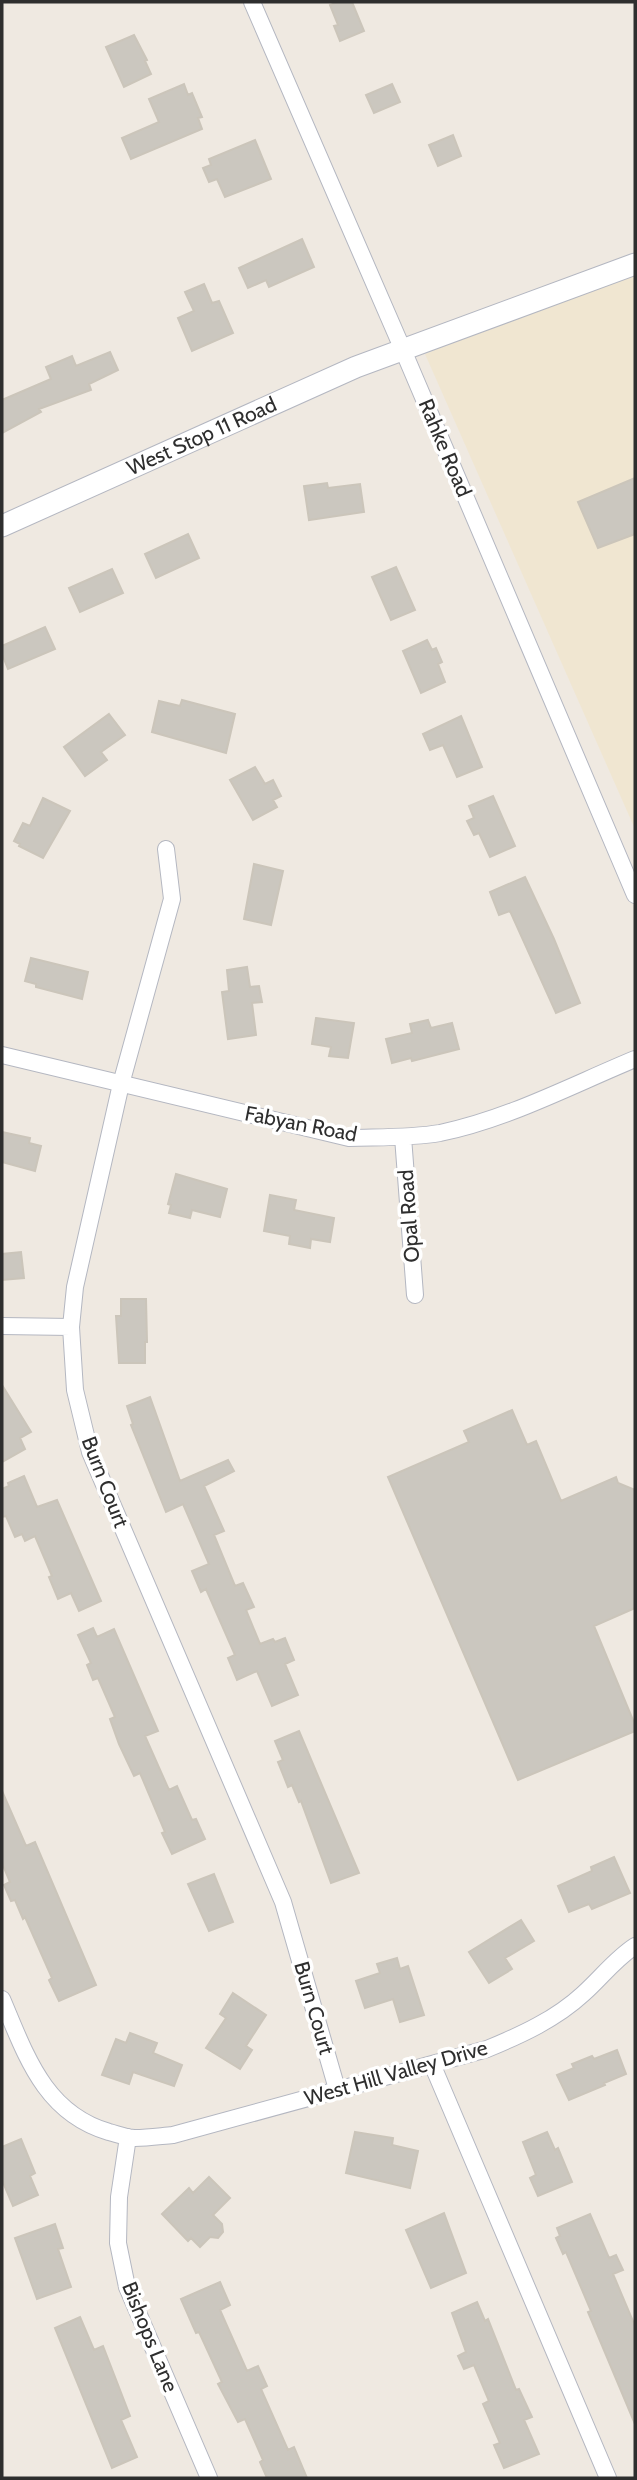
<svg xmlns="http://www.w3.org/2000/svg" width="637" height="2480" viewBox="0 0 637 2480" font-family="Cabin,sans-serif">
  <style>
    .education { fill: #f0e6d1 }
    .building { fill: #cbc7bf; stroke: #cbc5ba; stroke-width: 2 }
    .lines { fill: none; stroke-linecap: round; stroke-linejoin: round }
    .street-casing { stroke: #b4b7c1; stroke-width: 18 }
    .secondary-casing { stroke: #b4b7c1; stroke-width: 23 }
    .street { stroke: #fff; stroke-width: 16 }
    .secondary { stroke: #fff; stroke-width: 21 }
    .labels { text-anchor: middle; stroke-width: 7; stroke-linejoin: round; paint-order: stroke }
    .street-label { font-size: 21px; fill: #2e2e2e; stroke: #fff }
  </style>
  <rect width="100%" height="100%" fill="#efe9e1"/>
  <!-- education -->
  <path class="education" d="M635,267V829L425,354Z"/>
  <!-- building -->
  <path class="building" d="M338,2H352L364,31L340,41L334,26L338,25L330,5Z
    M134,35L147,60L145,61L151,74L124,87L106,47Z
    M184,84L188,95L192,93L202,117L198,118L202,129L131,159L122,138L159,122L149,99Z
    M392,84L400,102L374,113L366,95Z
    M453,135L461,156L438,166L429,145Z
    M255,140L271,179L225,197L217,179L209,182L203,168L211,165L209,159Z
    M302,239L314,267L269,287L266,280L248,288L239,268Z
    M204,284L212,303L219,301L233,333L192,351L178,318L194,311L185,292Z
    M110,352L118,370L89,384L91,390L39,409L41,412L2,433V400L51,379L46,367L72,356L76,366Z
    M635,478V534L598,548L578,502Z
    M327,483L328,488L360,484L364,512L309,520L304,486Z
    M188,534L199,558L156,578L145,554Z
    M396,567L415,610L391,620L372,577Z
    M112,569L123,593L80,612L69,588Z
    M45,627L55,649L8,669L2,654V646Z
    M427,640L432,650L436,648L442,662L438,664L445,682L421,693L403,651Z
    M182,700L235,714L226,753L152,732L159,701L180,706Z
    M109,714L125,735L101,752L107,760L85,776L64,747Z
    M461,716L482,767L457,777L443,745L430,750L423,734Z
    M255,767L265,784L273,780L281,796L273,800L277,807L253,820L230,780Z
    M493,796L515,846L490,857L479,833L474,835L467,821L474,818L469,806Z
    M43,798L70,811L43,858L19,846L20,844L14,841L23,823L30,826Z
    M254,864L283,871L271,925L244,919Z
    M525,877L554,939L580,1003L556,1013L510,911L499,915L490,892Z
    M31,958L88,972L82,999L36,987V984L25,981Z
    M247,967L250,987L259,986L262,1002L252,1003L256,1035L228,1039L222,992L229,991L227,970Z
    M316,1018L354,1023L348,1058L329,1056L331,1047L312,1044Z
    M428,1020L431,1028L452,1023L459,1049L412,1061L411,1058L392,1063L386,1039L412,1033L410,1024Z
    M2,1132L30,1138L29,1143L41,1146L35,1171L2,1162Z
    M176,1174L227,1189L220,1217L192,1210L190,1218L169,1213L171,1205L168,1204Z
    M270,1195L296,1200L294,1210L334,1218L330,1242L311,1239L310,1248L289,1244L290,1236L264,1231Z
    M21,1252L24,1278L2,1280V1254Z
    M121,1299H146L147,1342H145V1363H119L116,1316H121Z
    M2,1385L31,1432L20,1438L25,1449L2,1462Z
    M150,1397L180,1481L228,1460L234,1471L204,1486L224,1531L214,1535L235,1586L243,1583L254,1607L246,1610L260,1644L273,1639L275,1642L285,1638L294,1660L285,1664L298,1695L272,1706L257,1671L237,1680L228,1658L235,1655L206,1589L201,1592L192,1571L209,1564L183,1504L166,1512L131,1425L133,1424L127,1406Z
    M512,1410L527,1445L536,1441L561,1501L616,1477L618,1483L635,1490V1608L594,1626L635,1725V1731L518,1780L388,1477L469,1442L464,1431Z
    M24,1476L37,1507L57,1500L101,1601L79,1611L71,1593L58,1599L49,1577L52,1576L35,1536L25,1541L22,1534L15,1537L6,1516L2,1517V1489L9,1486L8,1483Z
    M93,1628L97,1637L114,1629L158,1731L145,1736L169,1790L177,1786L192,1820L196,1819L205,1839L172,1854L162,1833L165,1832L140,1773L134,1776L119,1744L110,1719L115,1717L98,1678L93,1680L87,1665L91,1663L78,1635Z
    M299,1731L359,1873L331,1883L301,1801L299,1802L292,1785L288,1787L278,1762L283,1760L275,1741Z
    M2,1791L26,1846L35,1842L96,1985L59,2001L49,1980L52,1978L25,1917L23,1919L15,1900L11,1901L4,1885L10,1882L2,1863Z
    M614,1857L630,1893L592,1909L589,1904L569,1912L558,1886L592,1871L591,1867Z
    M214,1874L233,1922L209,1931L188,1884Z
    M521,1920L534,1941L505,1958L512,1969L489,1983L469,1952Z
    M397,1958L400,1969L408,1966L424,2015L400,2022L393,1999L365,2008L356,1981L380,1973L377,1964Z
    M233,1993L266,2015L246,2046L252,2050L240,2069L206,2048L226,2018L220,2014Z
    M130,2033L157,2043L153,2053L182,2065L174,2086L133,2072L129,2084L102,2075L116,2039L126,2043Z
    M617,2050L626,2074L604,2083L605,2085L569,2100L557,2075L574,2068L572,2064L592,2056L594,2059Z
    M355,2132L393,2138L392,2145L418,2151L410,2188L346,2173Z
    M547,2132L555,2150L558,2148L572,2182L538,2196L530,2178L536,2175L523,2142Z
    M21,2139L35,2173L30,2176L38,2195L13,2206L2,2180V2147Z
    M209,2177L230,2198L213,2215L222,2224L223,2232L218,2238L210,2237L200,2247L191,2238L188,2241L162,2214L189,2188L193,2193Z
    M444,2213L466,2273L431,2288L406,2230Z
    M590,2214L609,2258L616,2255L623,2270L613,2274L635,2326V2424L588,2312L591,2311L566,2252L563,2254L556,2238L560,2236L557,2228Z
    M55,2224L63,2248L58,2249L71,2287L37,2299L15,2238Z
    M220,2282L230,2305L220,2310L247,2371L258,2366L267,2386L261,2389L288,2450L294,2447L307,2478H267L260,2462L263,2460L245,2419L238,2422L218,2384L222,2382L199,2332L196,2333L181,2299Z
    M477,2302L485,2321L488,2319L516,2390L519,2389L532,2417L524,2420L539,2454L504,2468L494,2445L500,2443L483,2404L489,2401L474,2365L464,2369L458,2356L466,2352L452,2313Z
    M80,2317L94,2350L103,2346L130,2416L121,2420L137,2457L112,2468L55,2328Z"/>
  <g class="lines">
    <defs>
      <path id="street" d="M252,2L403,350L635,895
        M166,849L172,899L121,1084L75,1287L71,1327L75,1390L90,1452L283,1902L337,2089
        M2,1055L349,1138C380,1137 411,1138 440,1133C508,1119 572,1085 635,1059
        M403,1137L415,1295
        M2,1326L71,1327
        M2,1999C26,2055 44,2113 109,2132C117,2134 127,2138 135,2138C148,2138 161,2136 173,2135L487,2049C521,2035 556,2019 583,1994C601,1978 615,1959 635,1946
        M432,2064L608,2478
        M128,2137L119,2197L118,2243L127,2287L209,2478"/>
      <g id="secondary">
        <path id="s1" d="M2,526L356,367L635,264"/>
      </g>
    </defs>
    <!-- street casing -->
    <use href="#street" class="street-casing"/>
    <!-- secondary casing -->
    <use href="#secondary" class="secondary-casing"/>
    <!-- street -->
    <use href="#street" class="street"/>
    <!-- secondary -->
    <use href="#secondary" class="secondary"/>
  </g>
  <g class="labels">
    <!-- street labels -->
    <g class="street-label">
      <text dy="7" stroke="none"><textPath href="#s1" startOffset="219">West Stop 11 Road</textPath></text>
      <text transform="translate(445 448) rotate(67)" y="7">Rahke Road</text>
      <text transform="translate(301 1124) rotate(11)" y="7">Fabyan Road</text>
      <text transform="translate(409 1216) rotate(-94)" y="7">Opal Road</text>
      <text transform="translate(105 1482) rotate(69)" y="7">Burn Court</text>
      <text transform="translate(314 2008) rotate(74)" y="7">Burn Court</text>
      <text transform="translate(396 2073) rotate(-16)" y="7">West Hill Valley Drive</text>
      <text transform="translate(150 2337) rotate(68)" y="7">Bishops Lane</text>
    </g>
  </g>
  <!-- border -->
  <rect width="637" height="2480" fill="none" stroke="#2e2e2e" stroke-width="7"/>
</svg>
